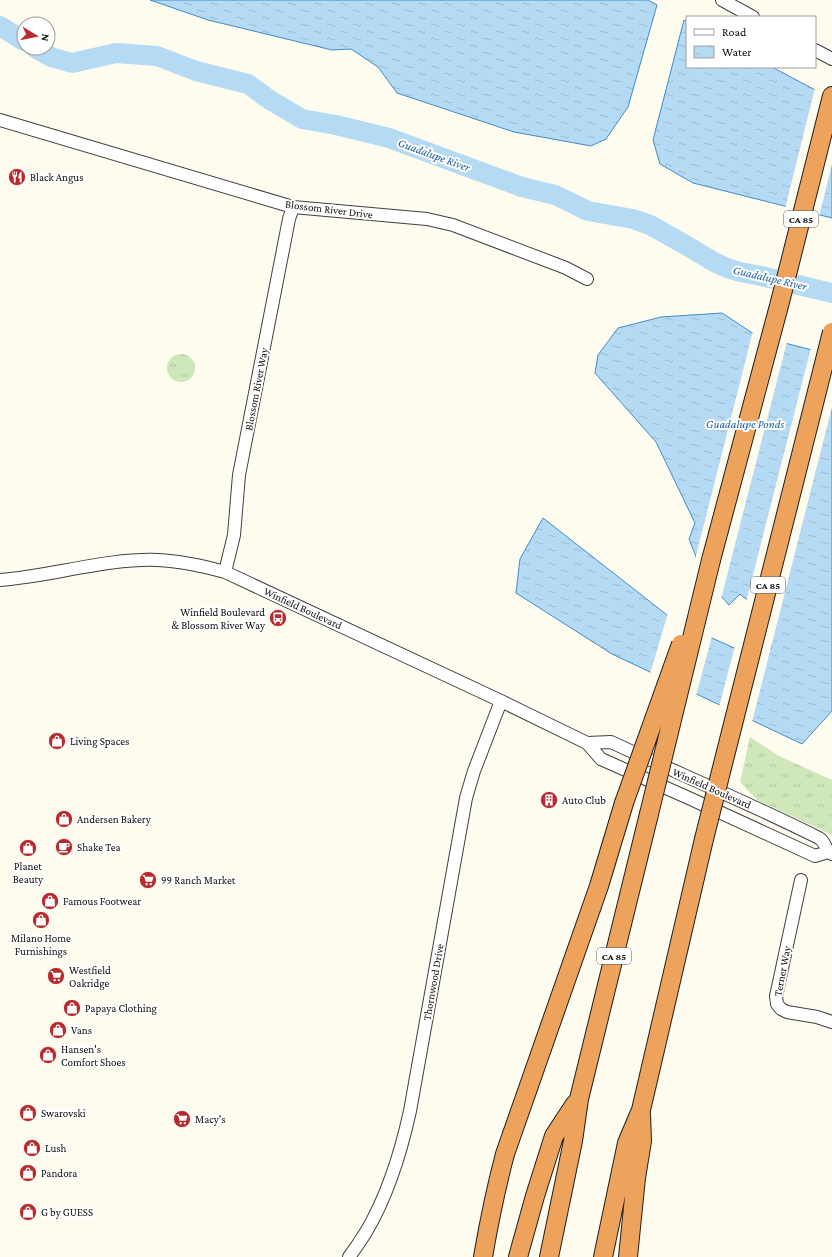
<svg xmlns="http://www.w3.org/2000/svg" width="832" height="1257" viewBox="0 0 832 1257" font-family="'Crimson Pro',serif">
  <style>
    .grass { fill: url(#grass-tufts) }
    .water { fill: url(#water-ripples); stroke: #408dc7 }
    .pier { fill: #fefcef }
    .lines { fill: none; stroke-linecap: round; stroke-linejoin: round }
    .river { stroke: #b5daf3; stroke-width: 20 }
    .minor-casing { stroke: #404040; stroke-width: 14 }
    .highway-casing { stroke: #1e1e1e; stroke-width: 20 }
    .minor { stroke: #fff; stroke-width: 12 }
    .highway { stroke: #eea35d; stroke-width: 18 }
    .highway-bridge-casing { stroke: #1e1e1e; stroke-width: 20; stroke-linecap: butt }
    .highway-bridge { stroke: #eea35d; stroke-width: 18 }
    .labels { text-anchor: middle; stroke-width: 4; stroke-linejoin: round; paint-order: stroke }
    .shield { fill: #fff; stroke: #565656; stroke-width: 1 }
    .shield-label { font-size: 10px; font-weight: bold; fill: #0d0d0d }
    .poi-label { font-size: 11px; fill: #0d0d0d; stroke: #fff; text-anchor: start }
    .street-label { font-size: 11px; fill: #0d0d0d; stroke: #fff }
    .water-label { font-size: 12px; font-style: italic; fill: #1c5f9a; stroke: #fff }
  </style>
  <defs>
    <pattern id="grass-tufts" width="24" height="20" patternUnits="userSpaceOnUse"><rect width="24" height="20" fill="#d0e7ba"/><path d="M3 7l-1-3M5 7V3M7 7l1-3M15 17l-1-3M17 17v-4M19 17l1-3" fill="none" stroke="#b1c59f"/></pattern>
    <pattern id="water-ripples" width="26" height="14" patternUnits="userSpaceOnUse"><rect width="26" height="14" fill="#b5daf3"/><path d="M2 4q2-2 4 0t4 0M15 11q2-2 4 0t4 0" fill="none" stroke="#9abacf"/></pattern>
  </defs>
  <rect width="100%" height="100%" fill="#fefcef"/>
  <!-- grass -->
  <path class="grass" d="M167 368a14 14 0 1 1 28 0a14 14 0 1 1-28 0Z
    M750,737L779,756L832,780V835L757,800L740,782Z"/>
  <!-- water -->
  <path class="water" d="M150,0H648L657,5L628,107L606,139L591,146L514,132L397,93L378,67L351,49L332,50L208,20Z
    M684,20L687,22V67H772L832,99V218L693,183L660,164L653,140Z
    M722,313L757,336L832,355V711L802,744L612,654L516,593L520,559L543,518L676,622L750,655L771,649V634L752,604L740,594L729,605L704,577L689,539L695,523L656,442L595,373L598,355L618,328L661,317Z"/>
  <!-- pier -->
  <path class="pier" d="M815,88L832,97V164L819,217L785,209Z
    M753,331L758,334L787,342L721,599L702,579L695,560Z
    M811,348L832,353V407L752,722L719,707L735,646L751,653L769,647V635L750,605L746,602Z
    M668,613L677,621L712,636L696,696L650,674Z"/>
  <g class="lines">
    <!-- river -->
    <path class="river" d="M0,26L24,41
      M35,48L51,57L72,63L116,53L157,56L196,71L248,84L270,100L302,119L336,125L389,138L522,187L555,195L588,211L633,219L650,225L689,247L714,262L727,268L740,272L761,276L832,293"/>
    <defs>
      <path id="minor" d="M722,0L753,17
        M815,50L832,59
        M0,120L293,207L427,219L453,225L566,268L587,279
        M225,572L234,535L239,475L289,219L293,207
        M0,580C52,576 107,558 158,560C181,561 203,566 225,572L501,701L587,743L601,759L691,799L815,856L828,852
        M587,743L611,742C680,774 751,804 819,838C826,842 825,851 832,854
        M801,880L778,987L776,996L777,1004L781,1009L787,1012L817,1017L832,1022
        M349,1257C355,1249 361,1240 366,1232C388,1195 401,1152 410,1111L466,798L474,771L501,701"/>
      <path id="highway" d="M711,560L780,302L832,96
        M483,1257C489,1222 496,1188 505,1154L599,886L624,803
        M518,1257L535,1196L554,1136L575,1104
        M549,1257L573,1141L579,1099L649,814
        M603,1257L627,1143L641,1110L704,839
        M628,1257L636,1178L642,1141L641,1114"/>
    </defs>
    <!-- minor casing -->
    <use href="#minor" class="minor-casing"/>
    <!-- highway casing -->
    <use href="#highway" class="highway-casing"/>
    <!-- minor -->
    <use href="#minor" class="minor"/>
    <!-- highway -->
    <use href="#highway" class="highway"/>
    <defs>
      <path id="highway-bridge" d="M624,803L681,644
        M649,814L711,560
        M704,839L832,332"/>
    </defs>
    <!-- highway-bridge casing -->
    <use href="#highway-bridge" class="highway-bridge-casing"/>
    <!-- highway-bridge -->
    <use href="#highway-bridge" class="highway-bridge"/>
  </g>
  <!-- icons -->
  <defs>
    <symbol id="restaurant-disc" viewBox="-11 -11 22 22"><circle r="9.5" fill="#b72b2e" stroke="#fff"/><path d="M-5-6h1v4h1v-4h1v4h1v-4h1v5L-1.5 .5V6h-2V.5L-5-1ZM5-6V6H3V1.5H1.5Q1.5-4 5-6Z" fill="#fff"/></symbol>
    <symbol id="bus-disc" viewBox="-11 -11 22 22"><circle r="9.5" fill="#b72b2e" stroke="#fff"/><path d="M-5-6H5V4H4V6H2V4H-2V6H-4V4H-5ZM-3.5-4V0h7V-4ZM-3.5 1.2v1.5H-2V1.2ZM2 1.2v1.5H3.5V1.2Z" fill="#fff"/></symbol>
    <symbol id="shop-disc" viewBox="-11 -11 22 22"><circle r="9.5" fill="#b72b2e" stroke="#fff"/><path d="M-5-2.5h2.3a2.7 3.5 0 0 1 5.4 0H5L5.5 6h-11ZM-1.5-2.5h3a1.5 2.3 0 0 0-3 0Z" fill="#fff"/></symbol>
    <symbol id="building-disc" viewBox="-11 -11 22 22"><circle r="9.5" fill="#b72b2e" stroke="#fff"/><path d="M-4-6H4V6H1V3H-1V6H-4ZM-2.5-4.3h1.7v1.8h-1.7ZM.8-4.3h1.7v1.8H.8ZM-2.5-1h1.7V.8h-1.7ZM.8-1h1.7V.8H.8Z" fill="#fff"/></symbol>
    <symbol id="cafe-disc" viewBox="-11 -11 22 22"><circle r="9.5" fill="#b72b2e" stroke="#fff"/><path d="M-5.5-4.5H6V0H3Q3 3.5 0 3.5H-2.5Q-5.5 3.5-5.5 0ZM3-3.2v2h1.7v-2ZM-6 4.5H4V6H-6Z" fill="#fff"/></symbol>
    <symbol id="supermarket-disc" viewBox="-11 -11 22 22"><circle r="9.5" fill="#b72b2e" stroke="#fff"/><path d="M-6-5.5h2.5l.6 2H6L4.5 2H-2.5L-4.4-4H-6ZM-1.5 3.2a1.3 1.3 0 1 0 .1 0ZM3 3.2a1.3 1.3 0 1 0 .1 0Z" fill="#fff"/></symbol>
  </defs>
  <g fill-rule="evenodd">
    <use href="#restaurant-disc" x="7" y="167" width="20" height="20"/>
    <use href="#bus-disc" x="268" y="608" width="20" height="20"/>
    <use href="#shop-disc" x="47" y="731" width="20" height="20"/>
    <use href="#building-disc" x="539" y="790" width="20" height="20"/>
    <use href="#shop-disc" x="54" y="809" width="20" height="20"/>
    <use href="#cafe-disc" x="54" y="837" width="20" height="20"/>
    <use href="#shop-disc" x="18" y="838" width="20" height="20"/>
    <use href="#supermarket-disc" x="138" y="870" width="20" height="20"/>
    <use href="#shop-disc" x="40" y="891" width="20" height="20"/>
    <use href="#shop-disc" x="31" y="910" width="20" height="20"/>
    <use href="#supermarket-disc" x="46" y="966" width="20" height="20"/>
    <use href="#shop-disc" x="62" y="998" width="20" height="20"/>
    <use href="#shop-disc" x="48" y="1020" width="20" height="20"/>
    <use href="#shop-disc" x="38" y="1045" width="20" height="20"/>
    <use href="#shop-disc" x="18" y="1103" width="20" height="20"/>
    <use href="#supermarket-disc" x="172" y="1109" width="20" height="20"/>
    <use href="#shop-disc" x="22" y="1138" width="20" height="20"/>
    <use href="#shop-disc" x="18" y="1163" width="20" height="20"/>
    <use href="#shop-disc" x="18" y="1202" width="20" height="20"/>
  </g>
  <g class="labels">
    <!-- shield labels -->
    <g class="shield">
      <rect x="784" y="211" width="34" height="16" rx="3"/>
      <rect x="751" y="577" width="34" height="16" rx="3"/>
      <rect x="597" y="948" width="34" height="16" rx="3"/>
    </g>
    <g class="shield-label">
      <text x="801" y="223">CA 85</text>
      <text x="768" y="589">CA 85</text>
      <text x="614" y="960">CA 85</text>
    </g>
    <!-- poi labels -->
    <g class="poi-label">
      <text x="30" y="181">Black Angus</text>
      <text x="265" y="616" text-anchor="end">Winfield Boulevard<tspan x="265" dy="13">&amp; Blossom River Way</tspan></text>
      <text x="70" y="745">Living Spaces</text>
      <text x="562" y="804">Auto Club</text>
      <text x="77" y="823">Andersen Bakery</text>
      <text x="77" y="851">Shake Tea</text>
      <text x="28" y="870" text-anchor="middle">Planet<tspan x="28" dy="13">Beauty</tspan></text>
      <text x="161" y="884">99 Ranch Market</text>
      <text x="63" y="905">Famous Footwear</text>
      <text x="41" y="942" text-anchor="middle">Milano Home<tspan x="41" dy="13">Furnishings</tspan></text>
      <text x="69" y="974">Westfield<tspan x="69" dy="13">Oakridge</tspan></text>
      <text x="85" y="1012">Papaya Clothing</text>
      <text x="71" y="1034">Vans</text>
      <text x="61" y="1053">Hansen's<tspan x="61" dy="13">Comfort Shoes</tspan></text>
      <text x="41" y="1117">Swarovski</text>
      <text x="195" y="1123">Macy's</text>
      <text x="45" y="1152">Lush</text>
      <text x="41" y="1177">Pandora</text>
      <text x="41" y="1216">G by GUESS</text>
    </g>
    <!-- street labels -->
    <g class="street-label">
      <text transform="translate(329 209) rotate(7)" y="4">Blossom River Drive</text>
      <text transform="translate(256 389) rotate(-79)" y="4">Blossom River Way</text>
      <text transform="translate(303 608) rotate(25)" y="4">Winfield Boulevard</text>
      <text transform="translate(712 788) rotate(24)" y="4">Winfield Boulevard</text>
      <text transform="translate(782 971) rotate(-79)" y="4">Terner Way</text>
      <text transform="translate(433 982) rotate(-80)" y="4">Thornwood Drive</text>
    </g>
    <!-- water labels -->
    <g class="water-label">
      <text transform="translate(434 155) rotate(20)" y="4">Guadalupe River</text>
      <text transform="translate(770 278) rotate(13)" y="4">Guadalupe River</text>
      <text x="745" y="428">Guadalupe Ponds</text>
    </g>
  </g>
  <!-- legend -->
  <rect x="686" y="16" width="130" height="52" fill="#ffffff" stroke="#9e9e9e"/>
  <rect x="694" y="29" width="20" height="6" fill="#ffffff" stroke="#9e9e9e"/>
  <text x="722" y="36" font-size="12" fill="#0d0d0d">Road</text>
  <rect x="694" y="46" width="20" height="12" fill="url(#water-ripples)" stroke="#9e9e9e"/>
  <text x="722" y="56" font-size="12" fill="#0d0d0d">Water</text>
  <!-- north arrow -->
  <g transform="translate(36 36) rotate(100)"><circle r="19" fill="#ffffff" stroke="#9e9e9e"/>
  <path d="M0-3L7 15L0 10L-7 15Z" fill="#b72b2e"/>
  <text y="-6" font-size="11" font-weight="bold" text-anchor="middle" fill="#0d0d0d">N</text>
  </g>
</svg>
